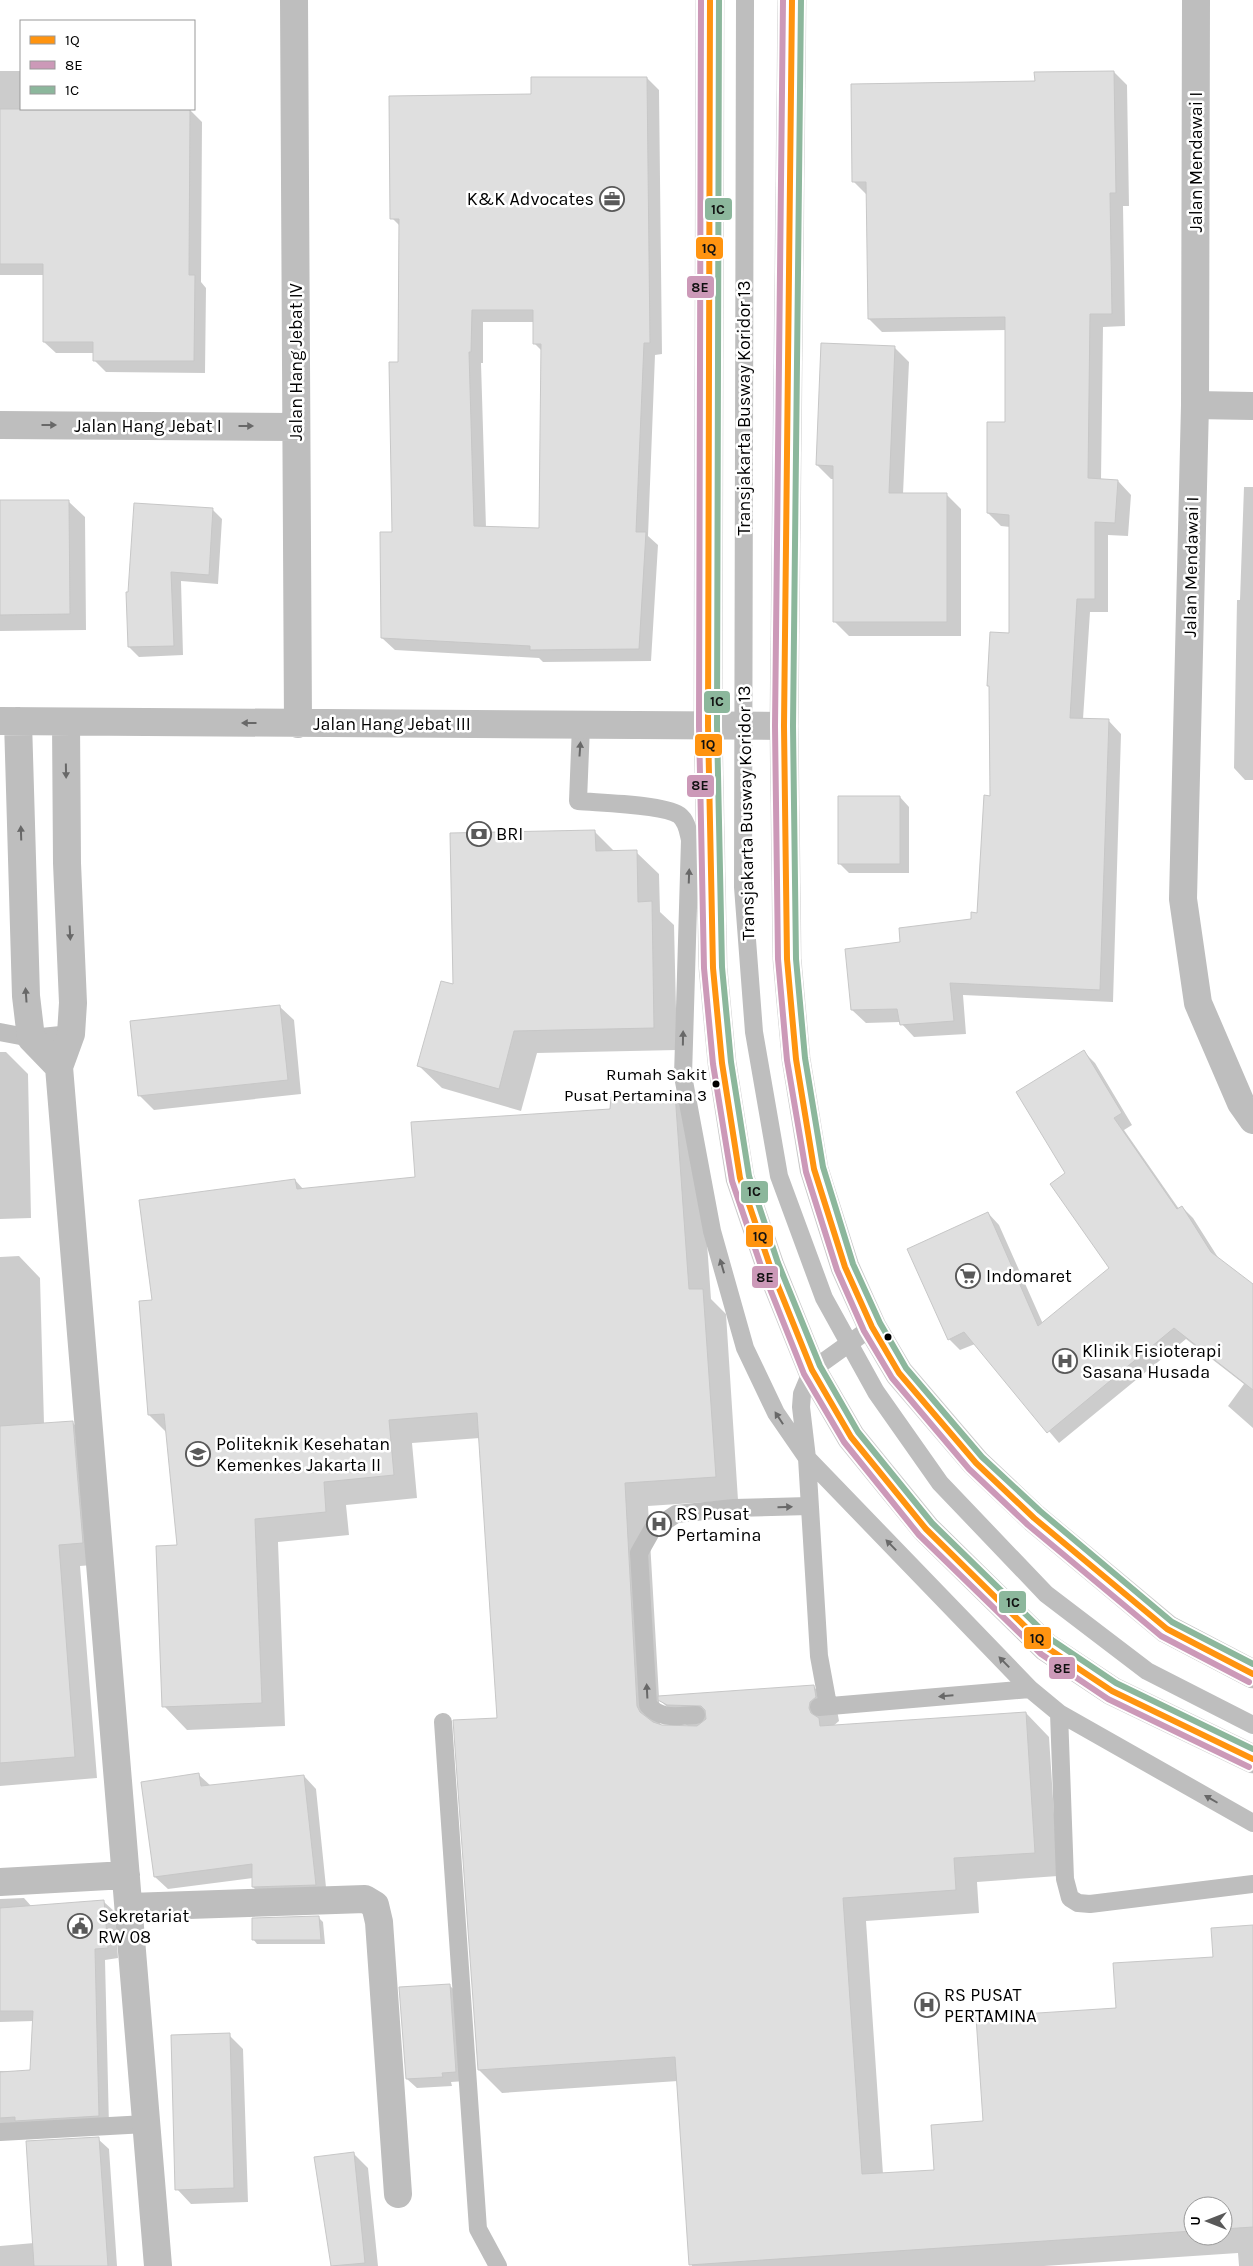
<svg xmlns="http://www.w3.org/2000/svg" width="1253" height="2266" viewBox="0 0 1253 2266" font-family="Karla,sans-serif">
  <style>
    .shadow { fill: #0003; fill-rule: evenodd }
    .building { fill: #dfdfdf; stroke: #c7c7c7; fill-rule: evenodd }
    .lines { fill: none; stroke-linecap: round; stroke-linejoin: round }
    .primary-casing { stroke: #dbdbdb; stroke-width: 29 }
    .lane { stroke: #bebebe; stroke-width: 18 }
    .street { stroke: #bebebe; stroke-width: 28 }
    .primary { stroke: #bebebe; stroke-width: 28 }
    .lane-bridge { stroke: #bebebe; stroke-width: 18 }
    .bus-1-casing { stroke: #fff; stroke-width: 10 }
    .bus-2-casing { stroke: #fff; stroke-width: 10 }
    .bus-3-casing { stroke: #fff; stroke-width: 10 }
    .bus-1 { stroke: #ff9410; stroke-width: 6 }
    .bus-2 { stroke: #cc99b8; stroke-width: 6 }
    .bus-3 { stroke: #8cb79c; stroke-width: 6 }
    .oneway { fill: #686868 }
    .bus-dot { fill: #000; stroke: #fff; stroke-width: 2 }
    .labels { text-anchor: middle; stroke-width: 5; stroke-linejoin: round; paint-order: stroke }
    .bus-label { font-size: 17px; fill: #000; stroke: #fff; text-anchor: end }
    .street-label { font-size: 18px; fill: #000; stroke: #fff }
    .poi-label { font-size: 18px; fill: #000; stroke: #fff; text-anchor: start }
    .line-badge { stroke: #fff; stroke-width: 2 }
    .pale-badge-label { font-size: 14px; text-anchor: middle; font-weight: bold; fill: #111 }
  </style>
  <rect width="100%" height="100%" fill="#fff"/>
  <!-- shadow -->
  <path class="shadow" d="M0,71H21V109L190,110L202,122L201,282L206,288L205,373L106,372L94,360V353H56L44,342V275H0Z
    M1114,72L1127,85L1129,206H1123L1125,326L1103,327L1101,480L1118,481L1131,495L1128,536L1108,535V612H1090L1083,719L1108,720L1121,734L1113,1002L963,995L966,1034L914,1037L900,1022L866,1023L852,1010L902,943L972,921L979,914L991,797L990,687L988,685L1010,634V527L1001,526L988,513L1007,423V330L882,332L869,319L867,195L854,182L1036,82Z
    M647,78L659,90L662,354L655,355L648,536L658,545L651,661L543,662L539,658L395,650L382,638L394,533L400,363L401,227L392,218L532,96ZM483,322H534V343L542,351L540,530L486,528L481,363H483Z
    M894,347L909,362L903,494H946L961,509V636H849L834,621V479H831L817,465Z
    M1244,487H1253V780H1245L1234,768L1237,600H1240Z
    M0,501H68L85,517L86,630L0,631Z
    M212,509L222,519L218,584L181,581L183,655L139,657L129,647L127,593Z
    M900,797L909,807V873H849L839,863Z
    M594,831L615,852H636L659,874L660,912L674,925L677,1050L537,1053L521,1111L442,1088L419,1066L454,986Z
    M279,1006L294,1020L301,1094L154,1110L139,1095Z
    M0,1052H6L28,1074L31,1218L0,1219Z
    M1084,1052L1095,1063L1132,1125L1124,1130L1179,1209L1182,1207L1193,1218L1219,1259L1253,1286V1428L1228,1406L1244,1384L1186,1339L1059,1443L975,1344L960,1350L949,1339L988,1213L999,1225L1043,1324L1110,1268L1067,1174Z
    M675,1094L698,1117L711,1299L726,1314L738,1500L648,1506L659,1697L813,1686L837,1710L839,1721L832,1727L1026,1713L1049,1737L1058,1876L977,1882L979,1913L866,1921L883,2174L935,2171L984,2122L1118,2009L1214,1958L1253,1927V2266H1239L1238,2253L1044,2266H692L678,2081L502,2093L479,2070L498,1719L480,1438L412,1443L417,1498L346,1505L349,1535L278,1542L285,1726L187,1730L164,1706L179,1546L167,1433L149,1415L153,1301L295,1180L304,1190L416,1178L611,1110ZM659,1699L683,1723L690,1727L660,1726ZM1193,2206H1223V2236H1193Z
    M19,1256L40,1278L44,1424L72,1422L94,1444L104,1564L80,1566L97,1778L0,1786V1257Z
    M199,1775L211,1786L304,1776L316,1789L327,1897L265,1899L253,1887V1878L168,1889L155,1877Z
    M24,1898L32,1907L104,1902L115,1912L118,1958L105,1960L109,2126L0,2131V2071L32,2072L34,2021L0,2022V1899Z
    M318,1917L323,1922L325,1944H257L253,1939Z
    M450,1986L460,1995L466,2081L451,2082L452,2086L417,2088L407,2079Z
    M229,2035L243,2049L248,2202L191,2204L177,2189Z
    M98,2139L109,2149L117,2266H0V2246L34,2243Z
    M353,2153L368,2168L378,2266H333L316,2159Z"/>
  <!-- building -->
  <path class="building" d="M1114,71L1116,193H1110L1112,314H1090L1088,478L1118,480L1115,523L1095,522V599H1077L1070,718L1109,719L1100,990L950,983L954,1021L900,1025L897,1009L851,1010L845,949L900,942L899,928L971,919V912L977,913L984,795L990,796L989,686H987L990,632L1009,633V515L987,513V422H1005V317L868,319L866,182H852L851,84L1035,81L1034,72Z
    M531,77H647L650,343H644L636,532H646L639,649L530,650V646L381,638L380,532H392L389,362H398L399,219H390L389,96L531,94ZM472,310H533V344H541L539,528L474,526L469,352H471Z
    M0,109H190L189,275H195L194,361H93V342H43V264H0Z
    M821,343L895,346L889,493H947V622H833V466L816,465Z
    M0,500H69L70,614L0,615Z
    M134,503L213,508L209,575L171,572L174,646L128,647L126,592H128Z
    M838,796H900V864H838Z
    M595,830L596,851L637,850L638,902L652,901L654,1028L514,1031L499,1089L417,1066L441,981L453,984L450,833Z
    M280,1005L288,1080L138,1096L130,1021Z
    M1084,1050L1122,1113L1114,1118L1177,1209L1182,1206L1211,1252L1253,1284V1390L1174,1328L1047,1433L964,1332L948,1340L907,1249L988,1212L1038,1326L1109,1268L1050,1184L1065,1173L1016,1092Z
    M675,1093L689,1289H703L716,1477L625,1483L637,1706L640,1712L653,1722L662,1725L697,1726L706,1719L705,1710L701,1706L667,1705L658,1700V1696L814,1685L816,1697L810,1702L809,1708L811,1713L819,1718L820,1726L1026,1712L1035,1853L954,1858L956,1890L843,1898L862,2174L934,2170L931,2125L983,2121L976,2017L1116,2008L1113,1963L1213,1957L1211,1928L1253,1925V2227L1223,2229V2206H1193V2231L689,2265L675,2057L478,2070L453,1720L497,1718L477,1413L389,1420L394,1475L324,1482L326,1512L255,1519L262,1703L162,1707L156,1546L177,1545L164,1414L148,1415L139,1301L152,1300L139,1200L295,1179L297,1189L415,1177L411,1122L610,1109L611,1097Z
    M73,1421L83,1543L59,1545L75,1757L0,1763V1426Z
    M199,1773L201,1786L304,1775L316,1885L252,1887V1864L154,1877L141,1782Z
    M104,1900L108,1948L95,1949L99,2116L15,2121V2117L0,2118V2072L30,2070L33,2011H0V1908Z
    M319,1916L321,1940H252V1918Z
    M450,1984L456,2072L442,2073L443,2077L406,2079L399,1987Z
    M230,2033L234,2188L175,2190L171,2035Z
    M99,2137L108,2266H34L26,2141Z
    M354,2152L365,2263L331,2266L314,2157Z"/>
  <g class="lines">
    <defs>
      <path id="primary" d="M710,0L708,726L713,968L722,1063L740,1178L770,1266L812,1370L851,1437L926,1529L1046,1647L1112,1691L1253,1759
        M792,0L784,726L787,959L796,1059L814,1169L845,1267L872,1327L899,1373L976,1463L1034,1518L1167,1629L1253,1674"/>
    </defs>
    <!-- primary casing -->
    <use href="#primary" class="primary-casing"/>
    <!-- lane -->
    <path class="lane" d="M581,725L578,801C601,803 662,804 679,815C687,821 688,831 690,840L683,1076L712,1231L745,1348L776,1413L807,1458L1030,1689L1059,1713L1253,1823
      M0,1032L31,1038L71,1034
      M828,1705L819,1656L807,1458L801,1407L802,1394L812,1370L872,1327
      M819,1707L1030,1689
      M1059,1713L1065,1879L1070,1898L1078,1903L1090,1904L1253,1884
      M696,1715C677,1716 661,1720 648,1705L639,1553L652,1530L676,1514L734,1508L809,1506
      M443,1722L478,2229L498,2266
      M0,2132L146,2124"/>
    <!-- street -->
    <path class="street" d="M294,0L298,724
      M1196,0L1195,405L1183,899L1198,1003L1241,1103L1253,1120
      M1195,405L1253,406
      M0,425L296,427
      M0,721L784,726
      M18,721L26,996L31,1038L59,1067
      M66,722L67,863L73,1003L71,1034L59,1067L158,2266
      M0,1882L126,1875
      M129,1907L365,1899L375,1905L379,1922L398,2194"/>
    <!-- primary -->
    <use href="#primary" class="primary"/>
    <!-- lane-bridge -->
    <path class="lane-bridge" d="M745,0L743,887L754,1032L779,1176L824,1298L876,1392L940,1483L1046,1594L1147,1671L1253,1725"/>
    <defs>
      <path id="bus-1" d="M710,0L708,726L713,968L722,1063L740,1178L770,1266L812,1370L851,1437L926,1529L1046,1647L1112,1691L1253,1759
        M792,0L784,726L787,959L796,1059L814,1169L845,1267L872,1327L899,1373L976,1463L1034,1518L1167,1629L1253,1674"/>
      <path id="bus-2" d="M701,0L699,726L704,968L713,1064L732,1181L762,1269L804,1374L844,1442L919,1535L1041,1654L1108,1699L1249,1767
        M783,0L775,726L778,959L787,1060L806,1172L837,1270L864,1331L892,1378L969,1469L1028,1525L1161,1636L1249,1682"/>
      <path id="bus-3" d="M719,0L717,726L722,967L731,1062L749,1176L778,1263L820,1366L858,1432L932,1523L1052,1640L1116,1683L1253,1749
        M801,0L793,726L796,959L805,1058L823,1167L853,1264L880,1323L906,1368L982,1457L1040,1511L1172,1622L1253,1664"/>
    </defs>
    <!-- bus-1 casing -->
    <use href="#bus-1" class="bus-1-casing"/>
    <!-- bus-2 casing -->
    <use href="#bus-2" class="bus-2-casing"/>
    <!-- bus-3 casing -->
    <use href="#bus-3" class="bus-3-casing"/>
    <!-- bus-1 -->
    <use href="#bus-1" class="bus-1"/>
    <!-- bus-2 -->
    <use href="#bus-2" class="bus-2"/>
    <!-- bus-3 -->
    <use href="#bus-3" class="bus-3"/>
  </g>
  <!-- one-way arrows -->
  <defs><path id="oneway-solid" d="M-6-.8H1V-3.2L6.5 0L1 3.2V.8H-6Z" transform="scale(1.25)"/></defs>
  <g class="oneway">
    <use href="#oneway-solid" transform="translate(49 425)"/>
    <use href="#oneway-solid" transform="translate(246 426)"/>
    <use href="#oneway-solid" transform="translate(249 723) rotate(-180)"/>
    <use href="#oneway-solid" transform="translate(580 749) rotate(-86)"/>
    <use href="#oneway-solid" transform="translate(66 771) rotate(89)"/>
    <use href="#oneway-solid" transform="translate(21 833) rotate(-92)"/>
    <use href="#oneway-solid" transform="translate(689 876) rotate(-88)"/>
    <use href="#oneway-solid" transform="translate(70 933) rotate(87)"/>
    <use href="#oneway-solid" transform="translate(26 995) rotate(-94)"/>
    <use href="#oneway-solid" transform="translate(683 1038) rotate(-89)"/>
    <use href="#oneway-solid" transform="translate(722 1266) rotate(-106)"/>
    <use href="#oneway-solid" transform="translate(779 1418) rotate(-123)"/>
    <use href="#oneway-solid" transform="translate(785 1507) rotate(-2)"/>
    <use href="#oneway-solid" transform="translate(891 1545) rotate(-134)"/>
    <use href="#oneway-solid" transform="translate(1004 1662) rotate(-134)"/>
    <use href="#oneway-solid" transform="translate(647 1691) rotate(-93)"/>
    <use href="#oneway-solid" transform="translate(946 1696) rotate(175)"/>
    <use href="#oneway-solid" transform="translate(1211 1799) rotate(-150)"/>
  </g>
  <!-- icons -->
  <defs>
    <symbol id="office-ring" viewBox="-11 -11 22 22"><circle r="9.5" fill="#fff" stroke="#595959" stroke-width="1.5"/><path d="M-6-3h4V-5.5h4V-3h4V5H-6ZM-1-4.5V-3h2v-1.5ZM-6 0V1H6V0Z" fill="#595959"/></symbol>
    <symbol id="bank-ring" viewBox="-11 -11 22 22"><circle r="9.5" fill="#fff" stroke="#595959" stroke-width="1.5"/><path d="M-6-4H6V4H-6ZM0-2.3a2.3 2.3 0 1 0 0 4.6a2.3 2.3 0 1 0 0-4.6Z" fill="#595959"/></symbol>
    <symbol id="supermarket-ring" viewBox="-11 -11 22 22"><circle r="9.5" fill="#fff" stroke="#595959" stroke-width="1.5"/><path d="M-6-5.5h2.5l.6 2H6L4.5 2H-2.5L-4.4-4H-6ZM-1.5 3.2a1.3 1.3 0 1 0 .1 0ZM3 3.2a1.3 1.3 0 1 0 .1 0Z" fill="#595959"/></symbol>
    <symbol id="hospital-ring" viewBox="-11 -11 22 22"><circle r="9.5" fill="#fff" stroke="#595959" stroke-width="1.5"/><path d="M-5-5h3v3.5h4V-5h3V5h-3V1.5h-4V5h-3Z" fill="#595959"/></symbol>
    <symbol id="university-ring" viewBox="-11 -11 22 22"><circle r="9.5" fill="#fff" stroke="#595959" stroke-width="1.5"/><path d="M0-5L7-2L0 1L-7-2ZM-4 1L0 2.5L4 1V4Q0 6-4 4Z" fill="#595959"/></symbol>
    <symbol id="civic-ring" viewBox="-11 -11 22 22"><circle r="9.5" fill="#fff" stroke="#595959" stroke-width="1.5"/><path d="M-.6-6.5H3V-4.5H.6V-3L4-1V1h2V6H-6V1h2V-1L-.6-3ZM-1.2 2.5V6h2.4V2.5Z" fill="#595959"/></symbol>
  </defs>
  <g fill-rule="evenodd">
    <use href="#office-ring" x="598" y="185" width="28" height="28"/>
    <use href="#bank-ring" x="465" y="820" width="28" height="28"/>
    <use href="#supermarket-ring" x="954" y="1262" width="28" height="28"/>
    <use href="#hospital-ring" x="1051" y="1347" width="28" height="28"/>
    <use href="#university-ring" x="184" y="1440" width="28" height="28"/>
    <use href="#hospital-ring" x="645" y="1510" width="28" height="28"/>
    <use href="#civic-ring" x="66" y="1912" width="28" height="28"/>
    <use href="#hospital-ring" x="913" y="1991" width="28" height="28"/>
  </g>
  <!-- markers -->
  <g class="bus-dot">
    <circle cx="716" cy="1084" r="4.5"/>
    <circle cx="888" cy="1337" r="4.5"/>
  </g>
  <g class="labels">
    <!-- bus labels -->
    <g class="bus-label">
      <text x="707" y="1080">Rumah Sakit<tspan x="707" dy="21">Pusat Pertamina 3</tspan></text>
    </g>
    <!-- street labels -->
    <g class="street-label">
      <text transform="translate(1196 162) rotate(-90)" y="6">Jalan Mendawai I</text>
      <text transform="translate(296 362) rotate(-90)" y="6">Jalan Hang Jebat IV</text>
      <text transform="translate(744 408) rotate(-90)" y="6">Transjakarta Busway Koridor 13</text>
      <text x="148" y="432">Jalan Hang Jebat I</text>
      <text transform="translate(1191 567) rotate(-89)" y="6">Jalan Mendawai I</text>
      <text x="392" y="730">Jalan Hang Jebat III</text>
      <text transform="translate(746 813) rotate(-91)" y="6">Transjakarta Busway Koridor 13</text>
    </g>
    <!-- poi labels -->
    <g class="poi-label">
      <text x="594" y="205" text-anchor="end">K&amp;K Advocates</text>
      <text x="496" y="840">BRI</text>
      <text x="986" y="1282">Indomaret</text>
      <text x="1082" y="1357">Klinik Fisioterapi<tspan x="1082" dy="21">Sasana Husada</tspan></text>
      <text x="216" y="1450">Politeknik Kesehatan<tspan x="216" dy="21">Kemenkes Jakarta II</tspan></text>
      <text x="676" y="1520">RS Pusat<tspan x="676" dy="21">Pertamina</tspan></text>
      <text x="98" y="1922">Sekretariat<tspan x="98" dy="21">RW 08</tspan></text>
      <text x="944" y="2001">RS PUSAT<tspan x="944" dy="21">PERTAMINA</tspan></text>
    </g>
  </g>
  <g class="line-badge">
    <rect x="704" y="197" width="29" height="24" rx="5" fill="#8cb79c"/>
    <rect x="695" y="236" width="29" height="24" rx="5" fill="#ff9410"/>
    <rect x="686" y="275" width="29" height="24" rx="5" fill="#cc99b8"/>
    <rect x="703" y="690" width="28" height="24" rx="5" fill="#8cb79c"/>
    <rect x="694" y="733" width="29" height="24" rx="5" fill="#ff9410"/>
    <rect x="686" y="774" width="29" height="24" rx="5" fill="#cc99b8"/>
    <rect x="740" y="1180" width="29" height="24" rx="5" fill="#8cb79c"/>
    <rect x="745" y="1224" width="29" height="24" rx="5" fill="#ff9410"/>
    <rect x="751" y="1265" width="28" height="24" rx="5" fill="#cc99b8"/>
    <rect x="998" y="1590" width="29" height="24" rx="5" fill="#8cb79c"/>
    <rect x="1023" y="1626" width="29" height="24" rx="5" fill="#ff9410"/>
    <rect x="1048" y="1656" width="28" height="24" rx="5" fill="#cc99b8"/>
  </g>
  <g class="pale-badge-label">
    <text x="718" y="214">1C</text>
    <text x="709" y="253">1Q</text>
    <text x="700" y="292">8E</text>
    <text x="717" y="706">1C</text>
    <text x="708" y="749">1Q</text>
    <text x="700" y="790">8E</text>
    <text x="754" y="1196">1C</text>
    <text x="760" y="1241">1Q</text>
    <text x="765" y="1282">8E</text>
    <text x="1013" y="1607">1C</text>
    <text x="1037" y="1643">1Q</text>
    <text x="1062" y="1673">8E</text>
  </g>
  <!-- legend -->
  <rect x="20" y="20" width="175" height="90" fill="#ffffff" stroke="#999999"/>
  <rect x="30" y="36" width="25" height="8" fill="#ff9410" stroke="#999999"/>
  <text x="65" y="45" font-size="15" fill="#000000">1Q</text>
  <rect x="30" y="61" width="25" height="8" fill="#cc99b8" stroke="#999999"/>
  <text x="65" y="70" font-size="15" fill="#000000">8E</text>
  <rect x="30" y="86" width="25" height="8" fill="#8cb79c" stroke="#999999"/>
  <text x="65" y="95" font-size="15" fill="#000000">1C</text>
  <!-- north arrow -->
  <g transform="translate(1208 2221) rotate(270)"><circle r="24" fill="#ffffff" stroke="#999999"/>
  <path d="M0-4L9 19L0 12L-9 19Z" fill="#595959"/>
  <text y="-8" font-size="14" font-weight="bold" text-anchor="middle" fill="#000000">U</text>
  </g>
</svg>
